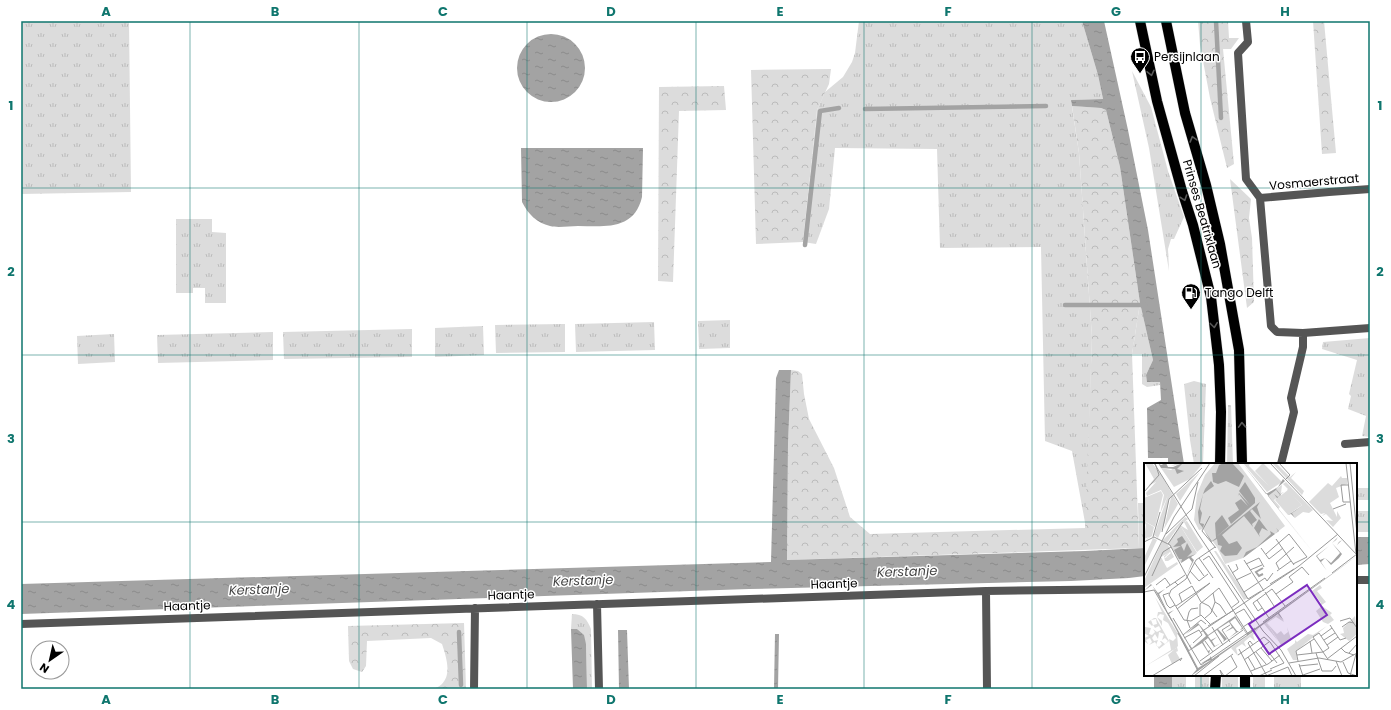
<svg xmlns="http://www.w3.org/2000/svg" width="1391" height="710" viewBox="0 0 1391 710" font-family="Poppins,sans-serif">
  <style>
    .grass { fill: url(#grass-tufts) }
    .forest { fill: url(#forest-crowns) }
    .water { fill: url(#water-ripples) }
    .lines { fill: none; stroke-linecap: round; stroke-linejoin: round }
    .stream { stroke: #a3a3a3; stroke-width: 4.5 }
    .primary-casing { stroke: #dbdbdb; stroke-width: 11 }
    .street { stroke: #555; stroke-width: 8 }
    .primary { stroke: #000; stroke-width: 10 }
    .oneway { stroke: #595959 }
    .grid { fill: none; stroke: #0f766e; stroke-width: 1; stroke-opacity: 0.55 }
    .labels { text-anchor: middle; stroke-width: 3; stroke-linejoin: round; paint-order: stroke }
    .poi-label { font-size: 12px; fill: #000; stroke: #fff; text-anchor: start }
    .street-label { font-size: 12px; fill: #000; stroke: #fff }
    .water-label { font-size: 13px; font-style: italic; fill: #444; stroke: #fff }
    .inset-river { fill: none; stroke: #a3a3a3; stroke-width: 2 }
    .inset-road { fill: none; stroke: #999; stroke-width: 1 }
    .view { fill: #7b2cbf; fill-opacity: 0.15; stroke: #7b2cbf; stroke-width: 2 }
    .inset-edge { fill: none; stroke: #000; stroke-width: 2 }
    .neatline { fill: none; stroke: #0f766e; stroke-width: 1.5 }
    .grid-label { font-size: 13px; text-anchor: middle; font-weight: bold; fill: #0f766e }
  </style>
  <defs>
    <pattern id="grass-tufts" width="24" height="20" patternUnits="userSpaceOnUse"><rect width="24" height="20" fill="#dcdcdc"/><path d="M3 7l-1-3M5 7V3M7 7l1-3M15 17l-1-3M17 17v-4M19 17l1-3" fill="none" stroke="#bbb"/></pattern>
    <pattern id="forest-crowns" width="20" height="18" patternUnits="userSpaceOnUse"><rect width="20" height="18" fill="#dcdcdc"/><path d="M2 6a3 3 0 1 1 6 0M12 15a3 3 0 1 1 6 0" fill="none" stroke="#bbb"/></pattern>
    <pattern id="water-ripples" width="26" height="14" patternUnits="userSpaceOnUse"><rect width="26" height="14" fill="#a3a3a3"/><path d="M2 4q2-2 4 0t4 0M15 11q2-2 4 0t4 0" fill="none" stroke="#8b8b8b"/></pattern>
  </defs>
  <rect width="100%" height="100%" fill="#fff"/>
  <!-- grass -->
  <path class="grass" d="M21,21H129L131,192L21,194Z
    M859,21H1082L1098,75L1103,99L1071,100L1079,153L1092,337L1086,528L1072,451L1045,441L1041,247L940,248L937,149L835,148L829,209L816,244L803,242L817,110L825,92L843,77L852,62L855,53Z
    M1132,71L1151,107L1168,171L1184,217L1174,239H1171L1168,249L1169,271L1149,148Z
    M176,219H212V232L226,233V303H205V288H193V293H176Z
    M1140,303L1153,360L1146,375L1147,381H1160V385L1147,387L1142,384V354H1132Z
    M730,320V348L699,349L698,321Z
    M654,322L655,350L576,352L575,324Z
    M565,324V352L496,353L495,325Z
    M483,326L484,355L435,357V328Z
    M412,329V357L284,359L283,332Z
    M273,332V360L158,363L157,335Z
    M114,334L115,362L78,364L77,336Z
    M1370,338V437L1362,436L1366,416L1348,409L1351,396L1349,394L1357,360L1322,349L1323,342Z
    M1194,381L1206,384L1203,464H1194L1190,440L1184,384Z
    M1228,405H1231L1233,464H1227Z
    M1356,488H1370V500H1356Z
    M1138,503H1145V548H1139Z
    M1356,511H1370V532H1356Z
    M572,614C583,614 587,619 591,629L592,689H587L586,644L577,629H571Z
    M1172,675H1186V689H1172Z
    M1195,675H1209V689H1195Z
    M1222,675H1238V689H1222Z
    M1253,675H1265V689H1253Z
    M1274,675H1301V689H1274Z"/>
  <!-- forest -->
  <path class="forest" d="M1198,21H1228L1229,38H1239L1231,49H1223L1234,164L1227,168L1210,98L1200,45Z
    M1313,21H1324L1336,153L1322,154Z
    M831,69L829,84L817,110L803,242L756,244L751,70Z
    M724,86L726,110L679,111L673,282L658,281L659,87Z
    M1072,106L1101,108L1106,110L1120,167L1140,303L1132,354L1139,548L787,560L788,444L791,370L798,371L802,374L804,394L809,419L834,468L850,517L870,534L1085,528L1092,337L1079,153Z
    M1230,179L1251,199L1249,218L1252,238L1254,302L1247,308Z
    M464,623L466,689H433C436,688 440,686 442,684C452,674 446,656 442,644L431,638L367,641L366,666L362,672L353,669L349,661L348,626Z"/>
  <!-- water -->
  <path class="water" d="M1082,21H1104L1128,130L1148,230L1184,464H1168V458H1148L1147,408L1161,400L1160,382H1147L1146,375L1153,360L1140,303L1120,167L1106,110L1101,108L1072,106L1071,100L1103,99L1098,75Z
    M517 68a34 34 0 1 1 68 0a34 34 0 1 1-68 0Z
    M521,148H643L642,197C634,231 604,226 578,226C569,226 558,228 550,226C537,223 528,214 522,202Z
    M779,370H791L788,444L787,560L1085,551L1145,548V576L1129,578L1071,581L749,589L21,614V584L771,562L776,378Z
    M1356,537H1370V564L1356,565Z
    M571,629H577L584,635L586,644L587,689H573Z
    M618,630H627L629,689H619Z
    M775,634H779L778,689H774Z
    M1154,675H1172V689H1154Z"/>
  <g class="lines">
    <!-- stream -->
    <path class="stream" d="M1216,21L1221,118
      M865,109L1046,106
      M805,245L820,111L839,108
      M1065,305H1145
      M459,632L461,685"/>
    <defs>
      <path id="primary" d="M1140,21L1157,101L1182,191L1193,225L1211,297L1219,365L1221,412L1220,464
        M1166,21L1185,113L1206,185L1220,244L1239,350L1242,464
        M1245,675V689
        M1215,689L1216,675"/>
    </defs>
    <!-- primary casing -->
    <use href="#primary" class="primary-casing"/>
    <!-- street -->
    <path class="street" d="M1246,21L1248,42L1238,53L1246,179L1260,198L1271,326L1277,332L1303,333L1370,328
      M1260,198L1329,192L1370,189
      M1345,444L1370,442
      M1281,464L1294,412L1291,398L1303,347V333
      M1356,580H1370
      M986,591L987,689
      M597,604L599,689
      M21,624L986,591L1145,589
      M474,689L475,608"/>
    <!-- primary -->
    <use href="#primary" class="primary"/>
  </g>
  <!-- one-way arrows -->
  <defs><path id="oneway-chevron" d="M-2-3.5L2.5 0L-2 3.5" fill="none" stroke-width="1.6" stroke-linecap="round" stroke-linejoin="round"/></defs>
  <g class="oneway">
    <use href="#oneway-chevron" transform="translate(1151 73) rotate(77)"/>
    <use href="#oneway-chevron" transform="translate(1193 139) rotate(-106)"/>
    <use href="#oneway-chevron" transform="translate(1184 198) rotate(71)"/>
    <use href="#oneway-chevron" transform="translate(1214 325) rotate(83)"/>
    <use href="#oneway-chevron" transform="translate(1242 425) rotate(-92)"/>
  </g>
  <!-- grid -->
  <path class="grid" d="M190,21V689M359,21V689M527,21V689M696,21V689M864,21V689M1032,21V689M1201,21V464M21,188H1370M21,355H1370M21,522H1145M1356,522H1370M1201,675V689"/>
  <!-- icons -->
  <defs>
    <symbol id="bus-pin" viewBox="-11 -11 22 30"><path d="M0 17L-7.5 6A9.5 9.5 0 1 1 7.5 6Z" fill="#000" stroke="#fff"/><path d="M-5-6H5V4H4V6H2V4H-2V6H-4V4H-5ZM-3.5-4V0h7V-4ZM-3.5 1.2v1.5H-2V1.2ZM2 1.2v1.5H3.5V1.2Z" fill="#fff"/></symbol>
    <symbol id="fuel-pin" viewBox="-11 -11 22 30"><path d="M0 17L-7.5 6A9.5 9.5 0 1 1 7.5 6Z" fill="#000" stroke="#fff"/><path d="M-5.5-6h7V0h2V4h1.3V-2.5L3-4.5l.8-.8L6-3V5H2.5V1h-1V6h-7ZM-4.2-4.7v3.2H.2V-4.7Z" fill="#fff"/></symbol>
  </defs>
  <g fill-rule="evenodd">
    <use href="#bus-pin" x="1129" y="46" width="22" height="30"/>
    <use href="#fuel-pin" x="1180" y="282" width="22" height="30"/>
  </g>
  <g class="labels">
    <!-- poi labels -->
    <g class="poi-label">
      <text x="1154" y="61">Persijnlaan</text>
      <text x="1205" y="297">Tango Delft</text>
    </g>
    <!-- street labels -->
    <g class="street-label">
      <text transform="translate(1314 182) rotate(-5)" y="4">Vosmaerstraat</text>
      <text transform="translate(1202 214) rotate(74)" y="4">Prinses Beatrixlaan</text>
      <text transform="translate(834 584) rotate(-2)" y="4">Haantje</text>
      <text transform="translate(511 595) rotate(-2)" y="4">Haantje</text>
      <text transform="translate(187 606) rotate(-2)" y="4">Haantje</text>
    </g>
    <!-- water labels -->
    <g class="water-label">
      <text transform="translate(907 571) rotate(-2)" y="5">Kerstanje</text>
      <text transform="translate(583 580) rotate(-2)" y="5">Kerstanje</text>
      <text transform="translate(259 589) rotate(-2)" y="5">Kerstanje</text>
    </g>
  </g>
  <!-- overview -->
  <g transform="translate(1144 463)">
    <rect width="213" height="213" fill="#fff"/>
    <path d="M1,0H8L16,10L34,41L20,66L27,34L25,36L21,59L14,75L10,72L24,32L16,51L20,32L17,27L3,33L2,30L12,19L4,23L10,16ZM98,0L124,33L131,27L133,28L132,26L138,22L137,30L140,29L130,37L136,44L134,46L169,90ZM56,9L47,21L36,38L32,31ZM197,13L198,15H203V21L192,25L195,34L186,40L193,54V48L197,55L189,64L182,57L189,58L182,51L178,53L181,50L177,51L165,39L184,20L188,23ZM142,19L169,47L165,50L159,49L151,55L148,50L158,42L143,27L141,29L144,26L139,21ZM41,54L44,56L34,64L23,80L30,94L21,100L24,98H21L20,93L26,89L20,95L28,93L21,95L27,90L26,89L17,94L23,105L33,99L34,101L0,125V118L19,77ZM43,58L59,84L53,89L36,62L44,67L40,59ZM9,75L13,77L0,104V95ZM70,88H72L104,135L100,137ZM176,122L178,125L173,128L182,139L176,143L177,140L168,128ZM11,134L36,174L33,171L34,183L31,186L0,204L27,187L25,176L29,178L32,175L24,160L19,157L20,152L16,151L13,154L18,158V163L13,154L14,149H18ZM178,143L188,150L186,152L190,157L184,161L179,159L172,148ZM10,155H12L25,178L15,186L11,179L5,182L8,179L6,175L2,177L4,181L0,178V175L5,173L0,170L1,164L7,165L5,171L8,172L11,169L9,166L13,169L17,167L15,163L11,165L9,162L13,161L12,156L7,157L9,162L8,163L4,159ZM15,169L20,171L18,177L21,175L24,178L21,181L17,178H16L18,181L15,184L12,182L14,177L10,178L8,175L11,171L14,176ZM123,160L133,171L137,168L140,172L144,169L143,164L147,176L137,182ZM115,165L109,172L111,178L106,174L100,179L102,184L98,181L92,185L94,193L87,185ZM33,184L34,188L32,189L36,196L28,201L24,192Z" fill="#dcdcdc" fill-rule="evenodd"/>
    <path d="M33,0H59L46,16L30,24L17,5L27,7L33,2L27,3ZM71,0H94L141,63L99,95L81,101L73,84L59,66L55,67L50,57L53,31L61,12ZM128,0H132L146,14L152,9L147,15L160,28L158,32ZM0,58L10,64L8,73L0,78L5,74L0,76L2,62ZM36,62L53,90L37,100L24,80ZM135,151L140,159L132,154L123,160L134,178L120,161ZM211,153L213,171L205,178L196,171L200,170L199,165ZM183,163L152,188L153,197H149L143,186L151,180V177L153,179L164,171L169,172Z" fill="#dcdcdc"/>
    <path d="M99,0H106L105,3L125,23L111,8L119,0L138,19L123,29ZM144,27L158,42L144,52L131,37ZM17,28L19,32L11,64L0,58V35ZM95,31L104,43L84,55L82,50Z" fill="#dcdcdc"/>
    <path d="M14,0L17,2L22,0L24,4H29L39,0L33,6L40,8L33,11L31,6L17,5ZM80,0H88L100,13L95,24L82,18L74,21L69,19L68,10H72L75,2ZM98,0L122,31L134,24L139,16L141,18L132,26L137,32L143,27L131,37L144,52L158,43L155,45L160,50L155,45L151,48L155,52L151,48L148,50L151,55L147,51L144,52L131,37L133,35L130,31L134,34L136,32L132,27L124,33L169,89L181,80L169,89ZM67,18L70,23L59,31L56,46L58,50L56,60L60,61L59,65L55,60L54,49L59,31L61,26ZM101,19L111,35V40L87,61L84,55L95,47L91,40L97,36L104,43L95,31L94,33L95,30L106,42L95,28ZM116,39L113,44L117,56L108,46L106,48L113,57L108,61L109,64L100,53L78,72L85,81L93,78L98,85L93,92L81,93L76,88L78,83L74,82L73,76L67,79L60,67L68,78L72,75L71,60L78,52L85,63L72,74ZM115,56L124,68L118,65L115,71L116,74L110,65ZM132,65L135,68L99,95L102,89L113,84L127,71L126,68L131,71L134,68ZM38,73L42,79L37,82L40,88L43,80L48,89L43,94L52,91L47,94L50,97L43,111L48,99L45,95L37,100L38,96H35L30,87L37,83L29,84L34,79L33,76ZM194,74L192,77L195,79L198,77L195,80L200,84L195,80L193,82L195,79L192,77L188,80L198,91L195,95L187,102L181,95L177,99L183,108L172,93L185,83L173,93L176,97L181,95L187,100L196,90L188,80ZM213,93L135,150L140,158L134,151L47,213L53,206L17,138L8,122L0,128L7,121L14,130L21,126L15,131L24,150L30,147L25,151L45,187L47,186L45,183L48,181L46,183L48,185L62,173L55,162L42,171L54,160L64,172L91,153L90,151L103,171ZM91,155L98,165L96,167L99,166L103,172L68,196L66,193V195L56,201L67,197L54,205L45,188L58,180L65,191L66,187L64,188L59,179L64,175L70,184L67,186L77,180L71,183L68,178L73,174L67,177L64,173L73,167L80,177L79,179L83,176L74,166L85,159L88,164L81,169L89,165L92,169L85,175L95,168H93L86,159Z" fill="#a3a3a3" fill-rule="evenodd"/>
    <path class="inset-river" d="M119,105L112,109L115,113L119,111"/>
    <path class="inset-road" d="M10,0L54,71L119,168L137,187L152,213M126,0L213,92M135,0L146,12L141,17M202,0L212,91M206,0L213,71M204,22H197L199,39H206M0,29L15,12L11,0M189,46L202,41M66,53L58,68L72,85M18,69L25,36L58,5M22,71L48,46L54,19M9,74L16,49M132,76L150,102M0,79L10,74L26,82L47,121M24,81L39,59M117,85L125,96L139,85M122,91L145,71L163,94L149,101M55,95L69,115M59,97L65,93L95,139L87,145M100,97L120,128M50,99L60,113M102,101L115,95L120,104M84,102L104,136L117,128M135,106L132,100L150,84M106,107L118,102M46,108L55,118L64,111M133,108L147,98M88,110L94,106L92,101M188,110L213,91M8,113L19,89L27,84M0,114L30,54L66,0M92,117L107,110M31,119L41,112M126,121L150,106M12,122L21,115L26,122M22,125L31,119L34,122M0,129L10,127L28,158M100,129L121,115L123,118L129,110M121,129L130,143M25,130L19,132L23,142L26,145L31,142M132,131L149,119L145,114L158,104L165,112M113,137L125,155M38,139L35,131L48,123L57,139L65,143L73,154M71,139L76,142L82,151M32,143L66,120L33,146M118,145L114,148L109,140L128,126L141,143M91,151L100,146L108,158L99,164M56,152V141L75,125L104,171M29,155L57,202L111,165M61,155L67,150L71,139L69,130M196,158L206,155L213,165M119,159L181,115M66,161L57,152L47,158L40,157L25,132L27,127L42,116L52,97L71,84M186,162L196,177L202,175M64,163L90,147M68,164L79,182M198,164L205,159L210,160M46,165L43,157L45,149L47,146L54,145M57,169L155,103L194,71M34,170L54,208M39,172L57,157L62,161M177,173L188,165M120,174L126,179L140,200L126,206M40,175L55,167L58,172L49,180M180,177L191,170M61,178L69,189M166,178L168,190M86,179L78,167L86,162M109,182L106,178L104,180L123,213M183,182L194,174M120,183L133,200M117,185L128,198M197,185L201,189L210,192M95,186L109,213M112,189L122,201M179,189L185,185L175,170L169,174L183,195M172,190L178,208H188L192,203M205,190L213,181M94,192L120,174M153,192L179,189M104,194L111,206M183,196L213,173M100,197L125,179M56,198L99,167M154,198L152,188L170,176M192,198L198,213M199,199L204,210L213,213M145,200L175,195L197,199L213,190M155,201L159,213M155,203L174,201M107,208L124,201L136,192M159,212L176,206M8,213L38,195L36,198M50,213L75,193M59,213L89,191M78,213L76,207L80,213M81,213L93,204L87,193M115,213L128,207M122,213L144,204L148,213M206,213L212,191"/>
    <path class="view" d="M163,122L183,152L125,191L105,161Z"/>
    <rect width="213" height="213" class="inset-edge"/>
  </g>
  <!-- border -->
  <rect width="1391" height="710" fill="none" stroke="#ffffff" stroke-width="44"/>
  <!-- north arrow -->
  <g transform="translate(50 660) rotate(214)"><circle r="19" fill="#ffffff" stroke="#999999"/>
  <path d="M0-3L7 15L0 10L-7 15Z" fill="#000000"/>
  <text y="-6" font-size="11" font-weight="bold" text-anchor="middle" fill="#000000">N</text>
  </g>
  <rect x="22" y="22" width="1347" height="666" class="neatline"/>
  <g class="grid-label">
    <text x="106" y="16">A</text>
    <text x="275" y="16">B</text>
    <text x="443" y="16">C</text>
    <text x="611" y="16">D</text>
    <text x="780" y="16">E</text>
    <text x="948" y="16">F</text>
    <text x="1116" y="16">G</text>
    <text x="1285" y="16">H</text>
    <text x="11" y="110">1</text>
    <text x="1380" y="110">1</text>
    <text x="11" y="276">2</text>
    <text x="1380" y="276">2</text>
    <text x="11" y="443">3</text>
    <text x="1380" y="443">3</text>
    <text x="11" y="609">4</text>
    <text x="1380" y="609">4</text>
    <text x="106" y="704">A</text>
    <text x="275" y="704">B</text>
    <text x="443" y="704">C</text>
    <text x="611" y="704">D</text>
    <text x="780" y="704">E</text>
    <text x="948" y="704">F</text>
    <text x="1116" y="704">G</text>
    <text x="1285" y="704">H</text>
  </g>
</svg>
